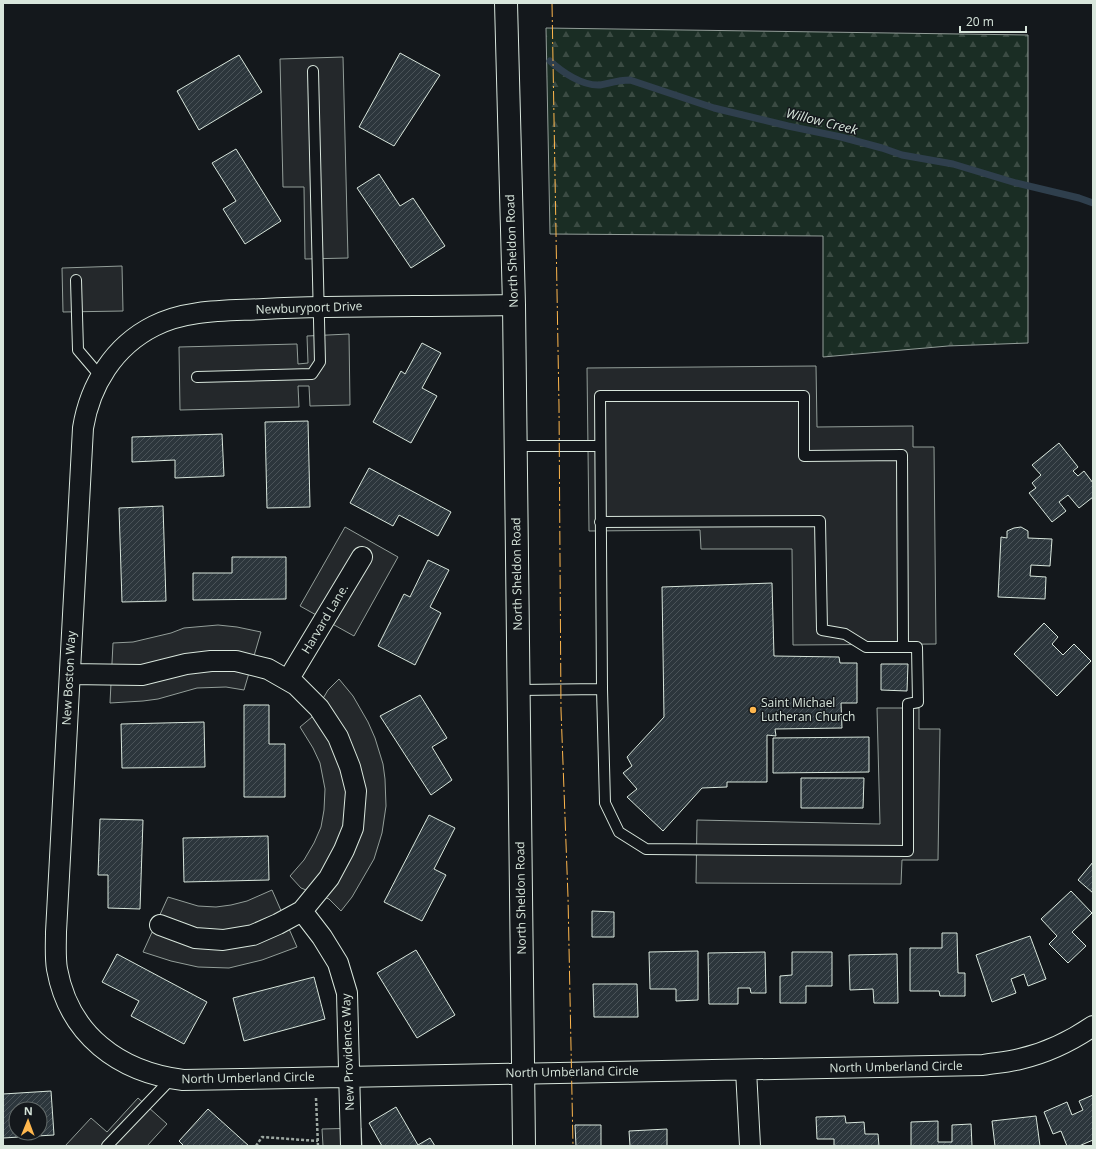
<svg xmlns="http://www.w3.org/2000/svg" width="1096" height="1149" viewBox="0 0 1096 1149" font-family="'Open Sans',sans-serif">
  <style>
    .forest { fill: url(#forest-firs); stroke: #939e99 }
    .parking { fill: #24282b; stroke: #939e99 }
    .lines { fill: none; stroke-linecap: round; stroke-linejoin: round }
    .stream { stroke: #2f3f4d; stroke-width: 7 }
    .building { fill: url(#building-hatch); stroke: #d8e6dc; fill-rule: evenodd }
    .lane-casing { stroke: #d8e6dc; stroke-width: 12 }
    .street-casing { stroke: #d8e6dc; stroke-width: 22 }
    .secondary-casing { stroke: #d8e6dc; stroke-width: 24 }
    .path { stroke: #9da8a2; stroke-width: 2.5; stroke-dasharray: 3 2; stroke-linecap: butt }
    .lane { stroke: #14181c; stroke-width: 10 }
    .street { stroke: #14181c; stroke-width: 20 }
    .secondary { stroke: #14181c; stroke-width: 22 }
    .power { stroke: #ffb74d; stroke-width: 1; stroke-dasharray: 14 3 2 3; stroke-linecap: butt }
    .poi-dot { fill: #ffb74d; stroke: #14181c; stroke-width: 1.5 }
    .labels { text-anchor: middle; stroke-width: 3; stroke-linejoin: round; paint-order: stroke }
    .street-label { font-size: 12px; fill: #d8e6dc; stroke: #14181c }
    .poi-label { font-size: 12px; fill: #d8e6dc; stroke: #14181c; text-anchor: start }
    .water-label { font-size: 13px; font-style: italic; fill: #d8e6dc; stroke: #14181c }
  </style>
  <defs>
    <pattern id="forest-firs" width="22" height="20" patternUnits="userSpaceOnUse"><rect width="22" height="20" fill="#1a2d24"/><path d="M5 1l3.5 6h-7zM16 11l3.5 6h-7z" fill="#3b4b43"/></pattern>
    <pattern id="building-hatch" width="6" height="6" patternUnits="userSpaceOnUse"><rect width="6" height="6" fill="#2c363c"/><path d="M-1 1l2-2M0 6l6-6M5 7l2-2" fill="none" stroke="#4a5358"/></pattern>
  </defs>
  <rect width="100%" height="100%" fill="#14181c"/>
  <!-- forest -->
  <path class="forest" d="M546,28L1028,35V343L948,346L823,357V236L550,234Z"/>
  <!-- parking -->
  <path class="parking" d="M343,57L348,258L305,259L304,187H283L280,59Z
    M122,266L123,311L63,312L62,268Z
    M349,334L350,405L310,406L309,386H298L299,407L180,410L179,347L297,344L298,364L308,363L307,336Z
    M816,366L817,427L913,426V447H934L936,644L793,645L792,549H701L700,530L589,531L587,368Z
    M345,527L398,557L354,636L300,606Z
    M218,625L237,627L261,632L244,690L226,687L197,688L158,699L143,701L110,703L113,643L133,642L171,633L184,628Z
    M339,679L353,696L368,722L375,738L383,764L385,779L386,806L382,833L374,859L352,897L341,911L329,899L301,888L290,876L304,860L314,843L321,827L324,810L325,789L320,763L313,748L300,727L312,717L328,690Z
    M877,708H919V729H940L938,860H902L901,884L696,883L697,820L880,824Z
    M272,890L297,947L262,960L229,968L198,967L171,961L143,952L168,897L198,906L216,907L231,905L247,901Z
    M138,1098L167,1124L147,1146H65L91,1118L107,1132Z
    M361,1128L362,1146H323L322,1129Z"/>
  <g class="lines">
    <!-- stream -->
    <path class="stream" d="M550,61C562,72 582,86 600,85C610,83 619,80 630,80L714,108L788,126L841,137L882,148L902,155L953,164L1016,183L1079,198L1093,203"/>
  </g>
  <!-- building -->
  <path class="building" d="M400,53L440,75L394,146L359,127Z
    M239,55L262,92L199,130L177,91Z
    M236,149L281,221L245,244L223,209L236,201L212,163Z
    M379,174L400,206L413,198L445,246L411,268L357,188Z
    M422,343L441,353L422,388L437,396L411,443L373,422L401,371L405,374Z
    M308,421L310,507L267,508L265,422Z
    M222,434L224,476L175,478V460L132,462V437Z
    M1059,443L1078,467L1073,471L1078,476L1084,471L1093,483V497L1079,508L1068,495L1059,502L1066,511L1052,522L1029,493L1036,488L1032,483L1041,475L1032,465Z
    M369,468L451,512L438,536L399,515L393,526L350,503Z
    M163,506L166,601L122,602L119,508Z
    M1021,527L1028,531V538L1052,539L1050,566L1031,565L1030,576L1046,577L1045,599L998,597L1001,537L1007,538V531L1014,528Z
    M232,557H286V599L193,600V573H232Z
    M428,560L449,570L430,607L441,613L415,665L378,646L404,594L410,597Z
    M772,583L774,656L839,657L840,663H857V703H841L842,728L775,729L776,736L767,735V782H727V787L702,788L663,831L627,797L637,789L623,773L632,766L627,757L664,717L662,587Z
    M1044,623L1058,637L1052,644L1063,655L1074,644L1091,661L1057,696L1014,654Z
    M881,664H908L907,691L881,690Z
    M420,695L447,738L432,747L452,780L431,795L380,716Z
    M244,705H269V744H285V797H244Z
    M204,722L205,767L122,768L121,724Z
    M869,737V772L773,773V738Z
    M801,778H864L863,808H801Z
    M429,815L455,828L434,869L446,875L422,921L384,902Z
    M100,819L143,820L140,909L108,908V875H98Z
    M268,836L269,880L184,882L183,838Z
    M1093,862V893L1078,880Z
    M1071,891L1092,913L1072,932L1086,946L1068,963L1049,944L1057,936L1041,919Z
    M592,911L614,912V937H592Z
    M942,933H957L958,973H965V996H940L939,991H910V948H942Z
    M1030,936L1046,979L1028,986L1024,974L1011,979L1016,993L992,1002L976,955Z
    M416,950L455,1015L417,1038L377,973Z
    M698,951V1000L676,1001V989H650L649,952Z
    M765,952L766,993H751L750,988H738V1004H709L708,953Z
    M792,952H832V986H806V1003H780V976L792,975Z
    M117,954L207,1002L184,1044L131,1016L139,1001L102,982Z
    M897,954L898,1003H874L873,989L850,990L849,955Z
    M314,977L325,1019L244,1041L233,998Z
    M593,984H637L638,1017H594Z
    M51,1091L54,1135L3,1138V1094ZM16,1109H40V1133H16Z
    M1093,1095V1140L1079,1146H1067L1061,1131L1053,1134L1044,1112L1067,1102L1072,1115L1083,1110L1079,1101Z
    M396,1107L418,1145L430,1138L435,1146H382L369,1123Z
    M208,1109L249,1146H184L179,1141Z
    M845,1116L846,1123L864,1122L865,1134H878L879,1146H834V1139H817L816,1117Z
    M1036,1116L1040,1146H995L992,1121Z
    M938,1121V1142H952V1125L971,1124L972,1146H911V1122Z
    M575,1125H601V1146H576Z
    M667,1129V1146H630L629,1131Z"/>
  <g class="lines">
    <defs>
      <path id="lane" d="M76,280L78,350L101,377
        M197,377L312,374L320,362L313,71
        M516,446H600
        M600,522L820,521L822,630L845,634L866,647H917L918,702L908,704V851L646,849L619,832L605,803L602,689L600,396H804V456L902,455L903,647
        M519,690L602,689
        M107,1146L172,1078"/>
      <path id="street" d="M514,305C431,307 347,305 264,309C227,311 187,309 154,326C114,346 90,385 83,428L56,932C56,944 55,957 57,969C69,1035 119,1072 183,1080L983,1065C995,1063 1008,1062 1020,1059C1046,1053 1071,1041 1093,1026
        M70,674L142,675L186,664L211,661H236L268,669L296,685L319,708L338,737L350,767L356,791L353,828L344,850L329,878L302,911L278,924L253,935L223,940L195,938L160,925
        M288,680L362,557
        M302,911L322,937L338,963L347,993L351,1146
        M746,1070L750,1146"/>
      <path id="secondary" d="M506,3L514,305L524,1146"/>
    </defs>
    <!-- lane casing -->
    <use href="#lane" class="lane-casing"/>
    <!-- street casing -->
    <use href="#street" class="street-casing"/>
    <!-- secondary casing -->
    <use href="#secondary" class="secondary-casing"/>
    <!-- path -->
    <path class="path" d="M316,1098L318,1146
      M256,1146L262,1137L318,1141"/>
    <!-- lane -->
    <use href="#lane" class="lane"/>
    <!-- street -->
    <use href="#street" class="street"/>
    <!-- secondary -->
    <use href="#secondary" class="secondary"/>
    <!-- power -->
    <path class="power" d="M552,3L559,406L561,710L568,897L573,1146"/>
  </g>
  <!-- markers -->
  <circle class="poi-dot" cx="753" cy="710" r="4"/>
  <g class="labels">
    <!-- street labels -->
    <g class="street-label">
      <text transform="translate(512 251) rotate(-92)" y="4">North Sheldon Road</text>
      <text transform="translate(309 308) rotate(-2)" y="4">Newburyport Drive</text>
      <text transform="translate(517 574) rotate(-91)" y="4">North Sheldon Road</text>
      <text transform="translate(325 619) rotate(-59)" y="4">Harvard Lane.</text>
      <text transform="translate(69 678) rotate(-87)" y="4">New Boston Way</text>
      <text transform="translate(521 898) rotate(-91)" y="4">North Sheldon Road</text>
      <text transform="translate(348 1052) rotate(-92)" y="4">New Providence Way</text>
      <text transform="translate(896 1067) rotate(-1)" y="4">North Umberland Circle</text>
      <text transform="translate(572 1072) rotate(-1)" y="4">North Umberland Circle</text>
      <text transform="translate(248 1078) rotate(-1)" y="4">North Umberland Circle</text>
    </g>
    <!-- poi labels -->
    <g class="poi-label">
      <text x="761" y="707">Saint Michael<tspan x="761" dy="14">Lutheran Church</tspan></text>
    </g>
    <!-- water labels -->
    <g class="water-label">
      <text transform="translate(822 121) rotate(14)" y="5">Willow Creek</text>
    </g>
  </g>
  <!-- border -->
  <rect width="1096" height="1149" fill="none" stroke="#d8e6dc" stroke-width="8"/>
  <!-- north arrow -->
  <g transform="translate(28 1121) rotate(1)"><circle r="19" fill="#14181c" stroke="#626a69"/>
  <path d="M0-3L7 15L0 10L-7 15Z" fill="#ffb74d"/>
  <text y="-6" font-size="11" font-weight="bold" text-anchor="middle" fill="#d8e6dc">N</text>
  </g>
  <!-- scale -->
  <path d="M960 26v6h66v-6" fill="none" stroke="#d8e6dc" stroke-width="2"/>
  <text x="966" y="26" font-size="12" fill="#d8e6dc" stroke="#14181c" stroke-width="3" paint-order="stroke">20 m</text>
</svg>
